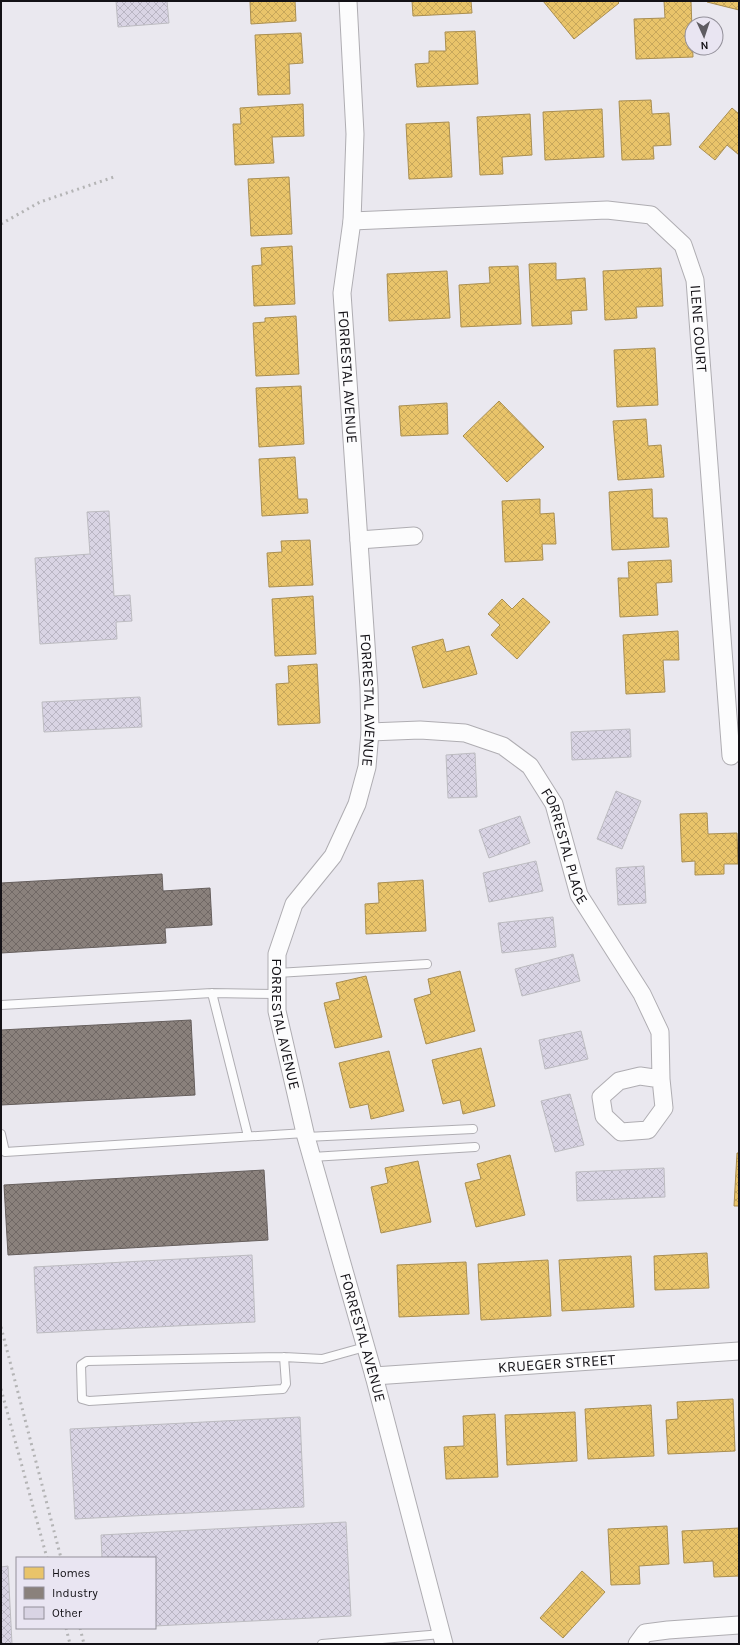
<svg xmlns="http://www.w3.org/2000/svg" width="740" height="1645" viewBox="0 0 740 1645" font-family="Karla,sans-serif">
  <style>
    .homes { fill: url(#homes-cross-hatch); stroke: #a98e51 }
    .industry { fill: url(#industry-cross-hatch); stroke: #665f5d }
    .building { fill: url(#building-cross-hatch); stroke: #bdbcc1 }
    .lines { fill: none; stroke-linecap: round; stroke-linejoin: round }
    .service-casing { stroke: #afadb2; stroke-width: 10 }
    .minor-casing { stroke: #afadb2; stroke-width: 19 }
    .service { stroke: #fcfcfd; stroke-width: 8 }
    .minor { stroke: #fcfcfd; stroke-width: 17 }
    .rail { stroke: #b4b4b5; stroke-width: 3; stroke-dasharray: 2 4; stroke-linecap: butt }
    .labels { text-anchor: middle; stroke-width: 4; stroke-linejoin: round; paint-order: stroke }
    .street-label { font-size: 15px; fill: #131116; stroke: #e9e5f2 }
  </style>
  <defs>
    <pattern id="homes-cross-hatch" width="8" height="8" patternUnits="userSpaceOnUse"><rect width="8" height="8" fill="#e9c46a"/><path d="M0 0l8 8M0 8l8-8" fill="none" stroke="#c7a75b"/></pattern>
    <pattern id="industry-cross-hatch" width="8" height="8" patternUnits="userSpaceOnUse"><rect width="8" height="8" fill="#8a817c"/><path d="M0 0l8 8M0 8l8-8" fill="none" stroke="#706865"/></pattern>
    <pattern id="building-cross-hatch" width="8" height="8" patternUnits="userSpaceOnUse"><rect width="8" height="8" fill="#d9d4e4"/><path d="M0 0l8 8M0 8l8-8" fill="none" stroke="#b9b5c3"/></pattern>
  </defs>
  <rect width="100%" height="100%" fill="#eae8ef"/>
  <!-- homes -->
  <path class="homes" d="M250,1H295L296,21L251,24Z
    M412,1H471L472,13L413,16Z
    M543,1H617L619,3L574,39Z
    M664,1H691L693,57L636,59L634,19L665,18Z
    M707,1H739V10L707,2Z
    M475,31L478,84L417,87L415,64L429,63V51H446L445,32Z
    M301,33L303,63L289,64L290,94L258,95L255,35Z
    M651,100L652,114L669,113L671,145L653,146L654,159L622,160L619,101Z
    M303,104L304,136L272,137L274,163L235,165L233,124H241L240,108Z
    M732,108L739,114V155L727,145L715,160L699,147Z
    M602,109L604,157L545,160L543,112Z
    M530,114L532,155L502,157L503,174L480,175L477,117Z
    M449,122L452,177L409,179L406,124Z
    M289,177L292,234L251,236L248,179Z
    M292,246L295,304L254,306L252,266L262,265L261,248Z
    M556,263V280L585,278L587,310L571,311L572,324L532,326L529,264Z
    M518,266L521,324L461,327L459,285L490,283L489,267Z
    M661,268L663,306L636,307L637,318L605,320L603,271Z
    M447,271L450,318L389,321L387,274Z
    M296,316L299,374L256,376L253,323L265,322V318Z
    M655,348L658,405L617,407L614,350Z
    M301,386L304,444L259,447L256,388Z
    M499,401L544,447L507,482L463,436Z
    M447,403L448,434L401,436L399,406Z
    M646,419L648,446L661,445L664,477L618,480L613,421Z
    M295,457L298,499H307L308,513L262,516L259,459Z
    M652,489L653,518H667L669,547L612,550L609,492Z
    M540,499V514L554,513L556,544H542L543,560L505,562L502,501Z
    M310,540L313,585L269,587L267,553L282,552L281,541Z
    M671,560L672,582L656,583L658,615L620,617L618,578H629L628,562Z
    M313,596L316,654L275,656L272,599Z
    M523,598L550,622L517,659L491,635L500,625L488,614L502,599L512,609Z
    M678,631L679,660H663L665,692L626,694L623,635Z
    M443,639L446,652L469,646L477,674L423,688L412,647Z
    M317,664L320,723L278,725L276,684L289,683L288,666Z
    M707,813L708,834L737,833L738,864H724V874L695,875V861L682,862L680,814Z
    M423,880L426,931L366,934L365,904L379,903L378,883Z
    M460,971L475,1031L426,1044L414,999L431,994L428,979Z
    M366,976L382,1037L335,1048L324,1003L340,999L336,983Z
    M481,1048L495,1106L463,1114L460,1100L443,1104L432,1060Z
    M389,1051L404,1111L371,1119L368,1104L350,1108L339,1063Z
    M737,1153H739V1206H734Z
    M510,1155L525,1215L476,1227L465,1183L481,1179L477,1164Z
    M418,1161L431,1222L381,1233L371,1187L388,1183L385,1168Z
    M707,1253L709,1288L655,1290L654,1256Z
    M631,1256L634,1307L562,1311L559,1260Z
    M548,1260L551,1316L481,1320L478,1264Z
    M466,1262L469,1314L399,1317L397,1265Z
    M733,1399L735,1451L668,1454L666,1420L678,1419L677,1402Z
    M651,1405L654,1456L588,1459L585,1409Z
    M575,1412L577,1461L507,1465L505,1415Z
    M495,1414L498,1477L446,1479L444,1447L464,1446L463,1416Z
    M667,1526L669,1564L639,1566L640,1584L611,1585L608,1529Z
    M739,1528V1576L714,1577L713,1561L684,1563L682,1531Z
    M582,1571L605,1592L563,1638L540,1618Z"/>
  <!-- industry -->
  <path class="industry" d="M162,874L163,891L210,888L212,925L165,928L166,943L1,953V883Z
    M191,1020L195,1095L1,1105V1030Z
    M264,1170L268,1240L8,1255L4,1185Z"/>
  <!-- building -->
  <path class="building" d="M116,1H167L169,23L118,27Z
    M109,511L114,596L130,595L132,621L116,622L117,639L40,644L35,558L90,554L87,512Z
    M140,697L142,727L44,732L42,702Z
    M630,729L631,757L572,760L571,732Z
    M475,753L477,797L448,798L446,755Z
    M616,791L641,801L622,849L597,839Z
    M520,816L530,843L489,858L479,830Z
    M536,861L543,891L489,902L483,873Z
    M644,866L646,903L618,905L616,868Z
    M553,917L556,947L502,953L498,923Z
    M573,954L580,981L522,996L515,969Z
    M581,1031L588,1059L545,1069L539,1040Z
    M570,1094L584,1145L555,1152L541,1101Z
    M664,1168L665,1197L577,1201L576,1172Z
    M252,1255L255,1322L37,1333L34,1267Z
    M300,1417L304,1507L75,1519L70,1429Z
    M346,1522L351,1616L155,1626V1558H102L101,1535Z
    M8,1566L12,1644H1V1567Z"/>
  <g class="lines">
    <defs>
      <path id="service" d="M277,973L427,964
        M212,993L248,1136
        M1,1005L212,993L277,994
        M1,1134L5,1152L305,1133
        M306,1137L473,1129
        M312,1157L475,1147
        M284,1357L286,1384L283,1389L89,1401L82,1399L81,1365L87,1361L284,1357L322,1359L365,1347
        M322,1644L442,1634"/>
      <g id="minor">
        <path id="s1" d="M348,1L355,134L352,221L342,293L369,688L370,732L367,767L357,804L333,856L294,904L277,954V1011L306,1137L374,1376L444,1644"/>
        <path id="s2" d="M352,221L607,210L651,215L683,245L695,280L731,756"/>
        <path d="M359,540L414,536"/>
        <path id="s3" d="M370,732L420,730L465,733L503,746L530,766L554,804L579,895L642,994L660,1032L661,1079L664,1108L648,1130L621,1132L604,1116L601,1097L619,1081L640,1076L661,1079"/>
        <path id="s4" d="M374,1376L739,1351"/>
        <path d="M637,1644L645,1633L668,1630L739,1625"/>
      </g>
    </defs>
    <!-- service casing -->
    <use href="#service" class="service-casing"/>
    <!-- minor casing -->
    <use href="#minor" class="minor-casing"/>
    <!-- service -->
    <use href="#service" class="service"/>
    <!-- minor -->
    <use href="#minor" class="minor"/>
    <!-- rail -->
    <path class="rail" d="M1,224L40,202L114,177
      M1,1327L61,1558
      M1,1389L47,1558
      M66,1628L70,1644
      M80,1628L84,1644"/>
  </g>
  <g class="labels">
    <!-- street labels -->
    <g class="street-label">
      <text dy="5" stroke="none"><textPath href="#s2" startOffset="429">ILENE COURT</textPath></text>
      <text dy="5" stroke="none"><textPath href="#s1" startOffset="377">FORRESTAL AVENUE</textPath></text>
      <text dy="5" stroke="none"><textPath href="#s1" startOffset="701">FORRESTAL AVENUE</textPath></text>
      <text dy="5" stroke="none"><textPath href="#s3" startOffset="257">FORRESTAL PLACE</textPath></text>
      <text dy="5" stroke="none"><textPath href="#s1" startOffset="1049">FORRESTAL AVENUE</textPath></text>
      <text dy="5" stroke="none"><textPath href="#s1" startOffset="1373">FORRESTAL AVENUE</textPath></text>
      <text dy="5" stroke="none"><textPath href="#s4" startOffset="183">KRUEGER STREET</textPath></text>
    </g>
  </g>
  <!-- border -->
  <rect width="740" height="1645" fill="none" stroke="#131116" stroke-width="4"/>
  <!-- legend -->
  <rect x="16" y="1557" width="140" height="72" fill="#e9e5f2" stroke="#93909a"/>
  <rect x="24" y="1567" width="20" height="12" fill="#e9c46a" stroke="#93909a"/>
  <text x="52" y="1577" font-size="12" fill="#131116">Homes</text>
  <rect x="24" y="1587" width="20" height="12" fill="#8a817c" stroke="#93909a"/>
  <text x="52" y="1597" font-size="12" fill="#131116">Industry</text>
  <rect x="24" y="1607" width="20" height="12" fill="#d9d4e4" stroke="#93909a"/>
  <text x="52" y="1617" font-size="12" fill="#131116">Other</text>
  <!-- north arrow -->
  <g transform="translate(704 36) rotate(177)"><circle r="19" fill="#e9e5f2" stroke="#93909a"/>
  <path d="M0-3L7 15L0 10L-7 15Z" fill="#5e5c62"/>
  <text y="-6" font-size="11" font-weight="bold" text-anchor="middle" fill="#131116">N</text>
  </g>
</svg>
